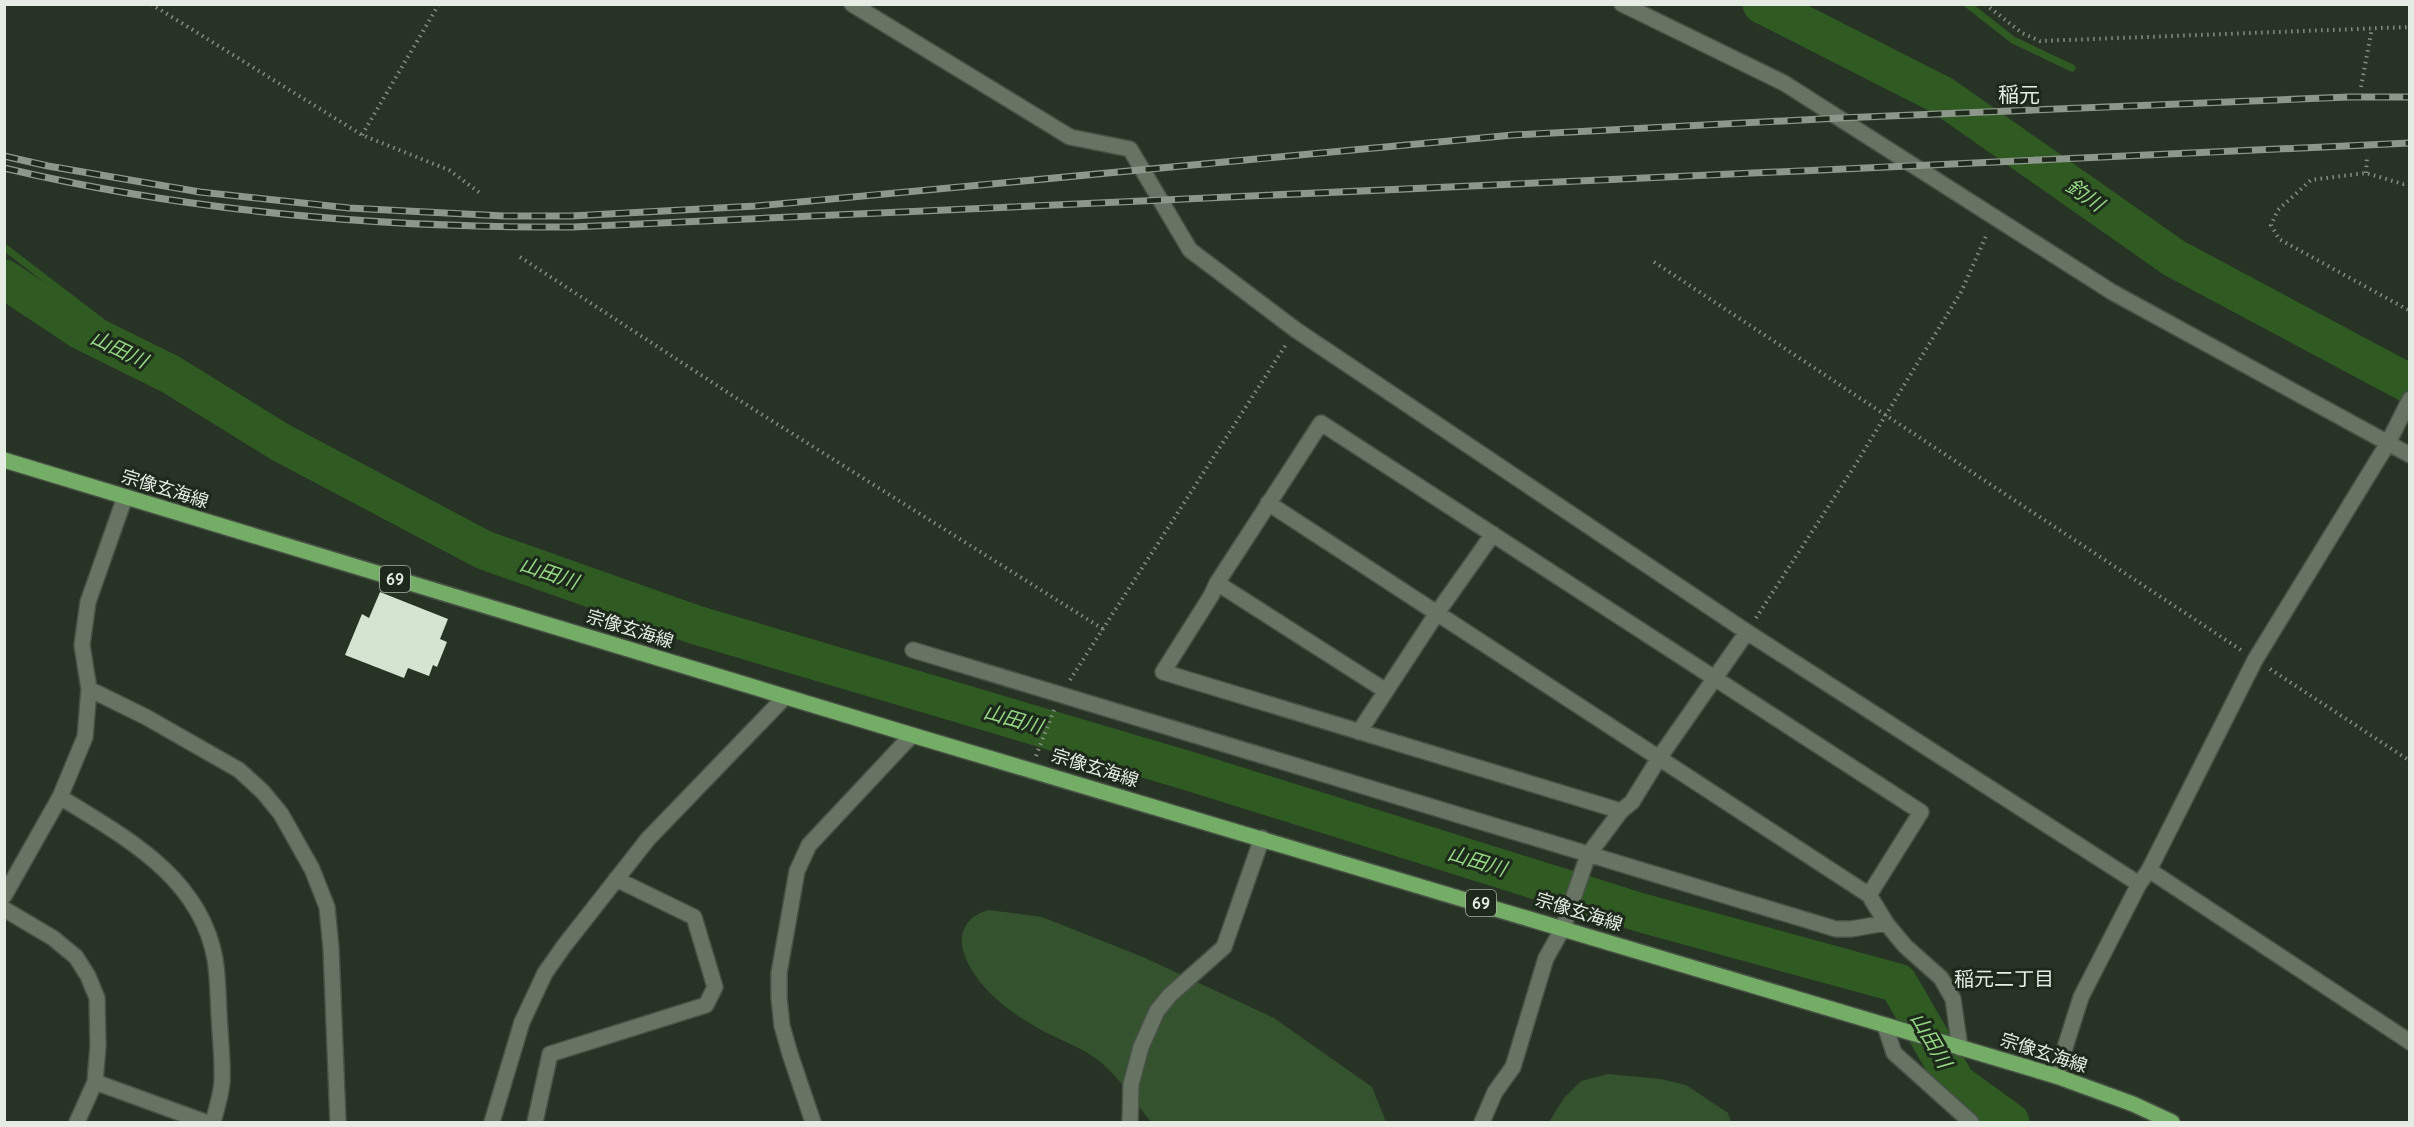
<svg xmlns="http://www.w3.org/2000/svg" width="2414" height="1127" viewBox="0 0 2414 1127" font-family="Quicksand,'Noto Sans JP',sans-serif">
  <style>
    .green { fill: #34522d }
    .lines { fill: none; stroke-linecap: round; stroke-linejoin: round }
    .stream { stroke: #2f5b23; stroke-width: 7 }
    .river { stroke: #2f5b23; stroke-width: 39 }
    .building { fill: #d4e4d0 }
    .minor-casing { stroke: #475145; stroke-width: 18 }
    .major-casing { stroke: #475145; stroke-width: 18 }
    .path { stroke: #848e82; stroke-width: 4; stroke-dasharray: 1.5 4.5; stroke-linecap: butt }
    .minor { stroke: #677464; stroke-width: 15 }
    .major { stroke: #74ad65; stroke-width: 15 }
    .rail-casing { stroke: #8d978b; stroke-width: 7 }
    .rail { stroke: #1d291b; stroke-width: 4.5; stroke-dasharray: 14; stroke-linecap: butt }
    .labels { text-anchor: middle; stroke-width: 6; stroke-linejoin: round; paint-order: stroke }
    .shield { fill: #1d291b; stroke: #a8b2a7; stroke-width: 1.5 }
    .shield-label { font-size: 16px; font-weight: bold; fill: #e4ece3 }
    .street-label { font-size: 18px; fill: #e4ece3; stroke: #1d291b }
    .water-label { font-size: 20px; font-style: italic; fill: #95d684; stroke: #1d291b }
    .neighbourhood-label { font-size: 20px; fill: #e4ece3; stroke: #1d291b }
    .quarter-label { font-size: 21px; fill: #e4ece3; stroke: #1d291b }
  </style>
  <rect width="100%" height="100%" fill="#273324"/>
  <!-- green -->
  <path class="green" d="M989,910L1042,917L1143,957L1274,1018L1372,1087L1386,1122H1151C1135,1102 1119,1076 1098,1060C1082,1048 1063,1041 1045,1032C1016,1016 987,997 970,967C965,958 961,947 962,937C964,922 975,913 989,910Z
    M1608,1074L1661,1079L1686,1085L1728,1113L1731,1122H1549L1564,1098L1581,1081Z"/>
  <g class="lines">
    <!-- stream -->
    <path class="stream" d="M1967,4L2013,40L2072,68
      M4,247L170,374"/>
    <!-- river -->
    <path class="river" d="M1762,4L1943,96L2174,258L2410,384
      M4,279L81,330L170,374L280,442L484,550L696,625L1192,772L1642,913L1898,983L1956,1083L2010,1122"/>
  </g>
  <!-- building -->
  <path class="building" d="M380,592L448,619L440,639L447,642L437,667L433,665L429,676L408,668L404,678L345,655L362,614L369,618Z"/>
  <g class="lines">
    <defs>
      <path id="minor" d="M852,4L1070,137L1130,149L1190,250L1296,330L1747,632L2139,884
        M1622,4L1784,83L2112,292L2410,455
        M1268,503L1869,895L1886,923L1905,946L1941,978L1953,999L1960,1048
        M1217,583L1386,691
        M913,650L1836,929H1851L1886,923
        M89,689L146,717L239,770L263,792L281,814L312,869L327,907L331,948L338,1122
        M1359,732L1437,613L1493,534
        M60,797C124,837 200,876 215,959C218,977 218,996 219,1014C220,1036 223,1060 222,1082C221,1096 216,1110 213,1122
        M1621,811L1163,672L1211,596L1217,583L1321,423L1921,812L1869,895
        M2149,870L2410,1042
        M4,896L60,797L85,737L89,689L82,645L88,602L125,497
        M4,909L53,938L76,957L88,976L97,998L98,1046L95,1082L77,1122
        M1885,1026L1894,1053L1971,1122
        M2056,1076L2081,997L2139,884L2149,870L2255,660L2388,443L2410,399
        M95,1082L205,1122
        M492,1122L522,1022L545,973L564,946L648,839L785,697
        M535,1122L550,1054L706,1005L715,987L694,917L616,879
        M813,1122L790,1054L782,1026L779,998V973L797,871L809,845L912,735
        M1130,1122L1131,1084L1141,1047L1157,1011L1170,995L1224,947L1262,838
        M1482,1122L1495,1092L1513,1067L1546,958L1563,928L1588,855L1621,811L1632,802L1659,758L1747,632"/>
      <path id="major" d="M4,460L912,735L2056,1076L2133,1104L2172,1122"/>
    </defs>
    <!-- minor casing -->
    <use href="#minor" class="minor-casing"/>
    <!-- major casing -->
    <use href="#major" class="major-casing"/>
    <!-- path -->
    <path class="path" d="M151,4L362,135L449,170L480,193
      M1985,4L2022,33L2040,41L2410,27
      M2361,87L2372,28
      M362,135L439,4
      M2366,173L2367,158
      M2410,183L2403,184L2366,173L2311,180L2278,210L2271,225L2279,239L2410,311
      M520,257L750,407L1103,629
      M1654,262L2241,650
      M1756,618L1854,467L1961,292L1987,234
      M2270,669L2410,761
      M1070,680L1287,343
      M1036,756L1054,710"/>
    <!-- minor -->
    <use href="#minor" class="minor"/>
    <!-- major -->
    <use href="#major" class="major"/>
    <defs>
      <path id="rail" d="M4,156L48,166L200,192L349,208L504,216H571L756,206L1513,135L1840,118L2349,97H2410
        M4,168C190,212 383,228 573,227L2410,143"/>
    </defs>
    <!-- rail casing -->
    <use href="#rail" class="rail-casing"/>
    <!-- rail -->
    <use href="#rail" class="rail"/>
  </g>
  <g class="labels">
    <!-- shield labels -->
    <g class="shield">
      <rect x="380" y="566" width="30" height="26" rx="4.5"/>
      <rect x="1466" y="890" width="30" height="26" rx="4.5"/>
    </g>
    <g class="shield-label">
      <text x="395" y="585">69</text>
      <text x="1481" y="909">69</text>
    </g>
    <!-- street labels -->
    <g class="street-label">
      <text transform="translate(165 489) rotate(17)" y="6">宗像玄海線</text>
      <text transform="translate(630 629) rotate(17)" y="6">宗像玄海線</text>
      <text transform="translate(1095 768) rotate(17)" y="6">宗像玄海線</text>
      <text transform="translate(1579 912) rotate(17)" y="6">宗像玄海線</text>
      <text transform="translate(2044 1053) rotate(18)" y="6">宗像玄海線</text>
    </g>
    <!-- water labels -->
    <g class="water-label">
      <text transform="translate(2085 195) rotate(35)" y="7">釣川</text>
      <text transform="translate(119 349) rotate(26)" y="7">山田川</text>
      <text transform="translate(549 573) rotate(19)" y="7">山田川</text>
      <text transform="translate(1013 719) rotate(16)" y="7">山田川</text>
      <text transform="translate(1477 861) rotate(17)" y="7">山田川</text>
      <text transform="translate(1931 1040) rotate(60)" y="7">山田川</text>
    </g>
    <!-- neighbourhood labels -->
    <g class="neighbourhood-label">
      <text x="2004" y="986">稲元二丁目</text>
    </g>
    <!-- quarter labels -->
    <g class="quarter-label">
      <text x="2019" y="102">稲元</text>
    </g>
  </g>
  <!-- border -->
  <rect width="2414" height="1127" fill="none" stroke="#e4ece3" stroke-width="12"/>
</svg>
